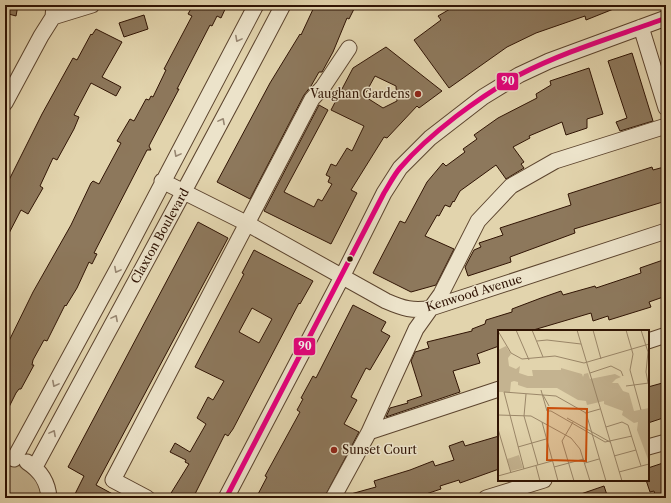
<svg xmlns="http://www.w3.org/2000/svg" width="671" height="503" viewBox="0 0 671 503" font-family="'Libre Caslon Text',serif">
  <style>
    .green { fill: #c4b390; stroke: #7a644a }
    .building { fill: #8d785c; stroke: #301404; fill-rule: evenodd }
    .lines { fill: none; stroke-linecap: round; stroke-linejoin: round }
    .minor-casing { stroke: #5c442e; stroke-width: 17 }
    .minor { stroke: #ece3ca; stroke-width: 15 }
    .bus-1-casing { stroke: #ece3ca; stroke-width: 8 }
    .bus-1 { stroke: #e5007d; stroke-width: 5 }
    .oneway { stroke: #978671 }
    .poi-dot { fill: #8f2418; stroke: #ece3ca; stroke-width: 1.5 }
    .bus-dot { fill: #301404; stroke: #ece3ca; stroke-width: 1.5 }
    .labels { text-anchor: middle; stroke-width: 3; stroke-linejoin: round; paint-order: stroke }
    .poi-label { font-size: 12px; fill: #301404; stroke: #ece3ca; text-anchor: end }
    .street-label { font-size: 12px; fill: #301404; stroke: #ece3ca }
    .inset-road { fill: none; stroke: #9b8769; stroke-width: 1 }
    .view { fill: #cc4f0b; fill-opacity: 0.15; stroke: #cc4f0b; stroke-width: 2 }
    .inset-edge { fill: none; stroke: #301404; stroke-width: 2 }
    .line-badge { stroke: #ece3ca; stroke-width: 1.5 }
    .badge-label { font-size: 11px; text-anchor: middle; font-weight: bold; fill: #fff }
  </style>
  <rect width="100%" height="100%" fill="#e2d4ad"/>
  <filter id="stains"><feTurbulence type="fractalNoise" baseFrequency=".005" numOctaves="4"/><feColorMatrix values="0 0 0 0 .2 0 0 0 0 .09 0 0 0 0 .02 0 0 0 .5 -.17"/></filter>
  <radialGradient id="worn" r=".72"><stop offset=".6" stop-color="#630" stop-opacity="0"/><stop offset="1" stop-color="#630" stop-opacity=".3"/></radialGradient>
  <!-- green -->
  <path class="green" d="M10,464L21,466L40,483L43,498H5V465Z"/>
  <!-- building -->
  <path class="building" d="M5,5H18L16,16L5,13Z
    M193,5H227L221,18L217,16L212,26L210,25L177,89H179L151,142L149,146L151,150H147L94,253L97,254L92,264L89,262L77,288L66,306L65,305L47,341L44,340L33,360L32,365H34L21,389H19L16,393L5,415V349L33,292L71,225L91,183L93,181L99,184L121,143L117,141L130,119L134,121L146,99L149,100L151,96L153,97L166,70L164,69L192,16L188,14Z
    M315,5H356L349,19L347,18L333,52L322,72H319L311,86L304,95L250,199L217,182L270,83L300,34L301,35Z
    M447,5H541L543,9L555,5L621,6L586,20L585,16L536,33L507,47L449,88L414,40L441,20L438,16L450,9Z
    M144,15L148,29L124,37L119,23Z
    M96,29L122,42L102,77L121,87L116,96L91,83L74,115L79,117L74,129L57,160L53,158L40,186L43,188L28,214L21,210L5,241V188L42,114L73,58L77,60L91,34L92,35Z
    M386,47L442,91L419,108L417,106L387,138L384,137L351,190L357,193L331,244L264,211L319,105L328,110L284,192L314,207L318,199L322,201L332,184L328,182L330,177L326,175L331,164L336,166L347,148L352,151L364,126L331,110L353,68ZM375,76L396,86L397,101L383,108L364,96Z
    M632,53L653,121L620,131L616,122L627,118L608,61Z
    M589,68L603,114L587,119V128L566,135L562,122L529,136L530,138L513,147L524,162L521,164L524,168L506,179L496,165L460,191L454,202L453,201L450,207L445,205L439,216L437,215L425,236L454,249L436,285L411,292L373,273L400,221L405,223L427,182L443,163L446,166L465,152L463,149L477,139L474,135L498,118L537,98L536,94L551,85L550,81Z
    M652,167L653,170L664,167L666,174V201L574,229L575,233L510,257L511,262L468,276L465,267L474,250L481,247L479,243L503,235L500,228L571,205L568,194Z
    M198,222L228,238L96,485L120,498H73L84,476L68,467Z
    M254,250L313,281L300,304L299,303L233,429L228,436L225,434L193,498H168L189,464L185,462L186,460L170,452L175,443L190,452L206,424L197,418L208,397L213,400L224,381L195,367L244,274L242,273ZM252,308L272,319L259,343L239,332Z
    M666,259V296L649,302L651,307L609,320L608,316L593,321L591,313L530,331H499V346L477,354L480,363L453,371L460,392L386,417L390,408L408,403L407,401L422,396L411,361L415,352L429,348L427,342L472,331V329L485,324L486,320L512,312V309L541,298L561,291L563,295L595,286L596,288L641,273L640,268Z
    M353,305L386,322L381,331L390,336L370,370L366,368L351,397L357,400L344,424L359,432L324,498H256L267,477L265,476L300,412L297,410L303,399L301,398L313,376L316,378Z
    M666,382V417L648,423V387Z
    M499,436V469L460,483L459,480L440,486L441,489L414,498H347V495L376,487L374,481L410,470L433,461L435,466L454,460L449,446L463,441L465,446Z
    M666,462V498H656L654,491L650,492L646,480H648V468Z
    M604,486L608,498H576L575,496Z"/>
  <g class="lines">
    <defs>
      <path id="minor" d="M53,17L92,5
        M641,27L666,108
        M5,103L41,36L53,17L54,5
        M162,181L246,223L386,301C402,308 414,312 431,308L666,231
        M648,341L666,335
        M369,432L499,389
        M648,447L666,442
        M14,459L119,266L256,5
        M27,462C41,471 48,482 49,498
        M35,467C118,313 202,160 283,5
        M147,498L113,480L312,99L323,87L349,48
        M226,498L342,277L384,193L400,168L430,138L483,97L519,75L549,61L666,18
        M333,498L369,432L416,329L441,294L478,221L511,186L555,161L666,126
        M486,498L544,480"/>
    </defs>
    <!-- minor casing -->
    <use href="#minor" class="minor-casing"/>
    <!-- minor -->
    <use href="#minor" class="minor"/>
    <defs>
      <path id="bus-1" d="M226,498L384,193C389,185 394,175 400,168C429,134 480,96 519,75C565,51 617,36 666,18"/>
    </defs>
    <!-- bus-1 casing -->
    <use href="#bus-1" class="bus-1-casing"/>
    <!-- bus-1 -->
    <use href="#bus-1" class="bus-1"/>
  </g>
  <!-- one-way arrows -->
  <defs><path id="oneway-chevron" d="M-2-3.5L2.5 0L-2 3.5" fill="none" stroke-width="1.6" stroke-linecap="round" stroke-linejoin="round"/></defs>
  <g class="oneway">
    <use href="#oneway-chevron" transform="translate(238 39) rotate(118)"/>
    <use href="#oneway-chevron" transform="translate(222 121) rotate(-62)"/>
    <use href="#oneway-chevron" transform="translate(177 154) rotate(118)"/>
    <use href="#oneway-chevron" transform="translate(117 270) rotate(118)"/>
    <use href="#oneway-chevron" transform="translate(115 318) rotate(-62)"/>
    <use href="#oneway-chevron" transform="translate(55 384) rotate(118)"/>
    <use href="#oneway-chevron" transform="translate(53 433) rotate(-62)"/>
  </g>
  <!-- markers -->
  <g class="poi-dot">
    <circle cx="418" cy="94" r="4"/>
    <circle cx="334" cy="450" r="4"/>
  </g>
  <circle class="bus-dot" cx="350" cy="259" r="3.5"/>
  <g class="labels">
    <!-- poi labels -->
    <g class="poi-label">
      <text x="410" y="98">Vaughan Gardens</text>
      <text x="342" y="454" text-anchor="start">Sunset Court</text>
    </g>
    <!-- street labels -->
    <g class="street-label">
      <text transform="translate(160 236) rotate(-61)" y="4">Claxton Boulevard</text>
      <text transform="translate(474 293) rotate(-17)" y="4">Kenwood Avenue</text>
    </g>
  </g>
  <!-- overview -->
  <g transform="translate(498 330)">
    <rect width="151" height="151" fill="#e2d4ad"/>
    <path d="M8,16L13,24L10,28L11,36L18,39L22,36L21,43L30,46H35L34,40H63V38L84,44L85,47L86,44L90,43L92,49L117,44L123,47L118,49L114,53H120L125,61L131,63L136,81L151,78V132L139,100L140,92L136,93L124,85L125,81L106,74V71L89,75L88,71L80,70L59,58H29L20,55V52L16,51L13,52L12,62H0V20ZM21,125L25,138L13,141L9,129Z" fill="#c4b390"/>
    <path class="inset-road" d="M18,0L31,30M34,0L45,27M79,0L124,151M95,0L103,29M128,0L135,24L132,40L143,80M143,0L150,22L148,42L150,53M0,1L13,23L24,29L57,26L86,33L151,14M39,11L49,10L83,14M92,43L113,36L123,41L125,46M128,56L151,53M43,60L49,81H53L107,112L134,106M28,64L26,86L40,135M45,65L51,76M88,83L108,151M0,85L33,86L73,108L82,119L92,151M69,88L112,112M44,92L60,151M75,92L64,111L76,151M108,97L124,92L130,95L143,136M0,99L13,143M20,117L48,109M116,126L138,120M87,133L101,129M38,136L42,151M56,137L86,129M26,139L6,62L58,66L88,83L102,79M121,142L151,134M0,146L54,131"/>
    <path class="view" d="M50,78L89,79L88,131L49,130Z"/>
    <rect width="151" height="151" class="inset-edge"/>
  </g>
  <g class="line-badge">
    <rect x="496" y="72" width="23" height="19" rx="4" fill="#e5007d"/>
    <rect x="293" y="337" width="23" height="19" rx="4" fill="#e5007d"/>
  </g>
  <g class="badge-label">
    <text x="508" y="85">90</text>
    <text x="305" y="350">90</text>
  </g>
  <!-- margin -->
  <rect width="671" height="503" fill="none" stroke="#e2d4ad" stroke-width="20"/>
  <rect x="6" y="6" width="659" height="491" fill="none" stroke="#301404" stroke-width="2"/>
  <rect x="10" y="10" width="651" height="483" fill="none" stroke="#301404"/>
  <rect width="100%" height="100%" filter="url(#stains)"/>
  <rect width="100%" height="100%" fill="url(#worn)"/>
</svg>
